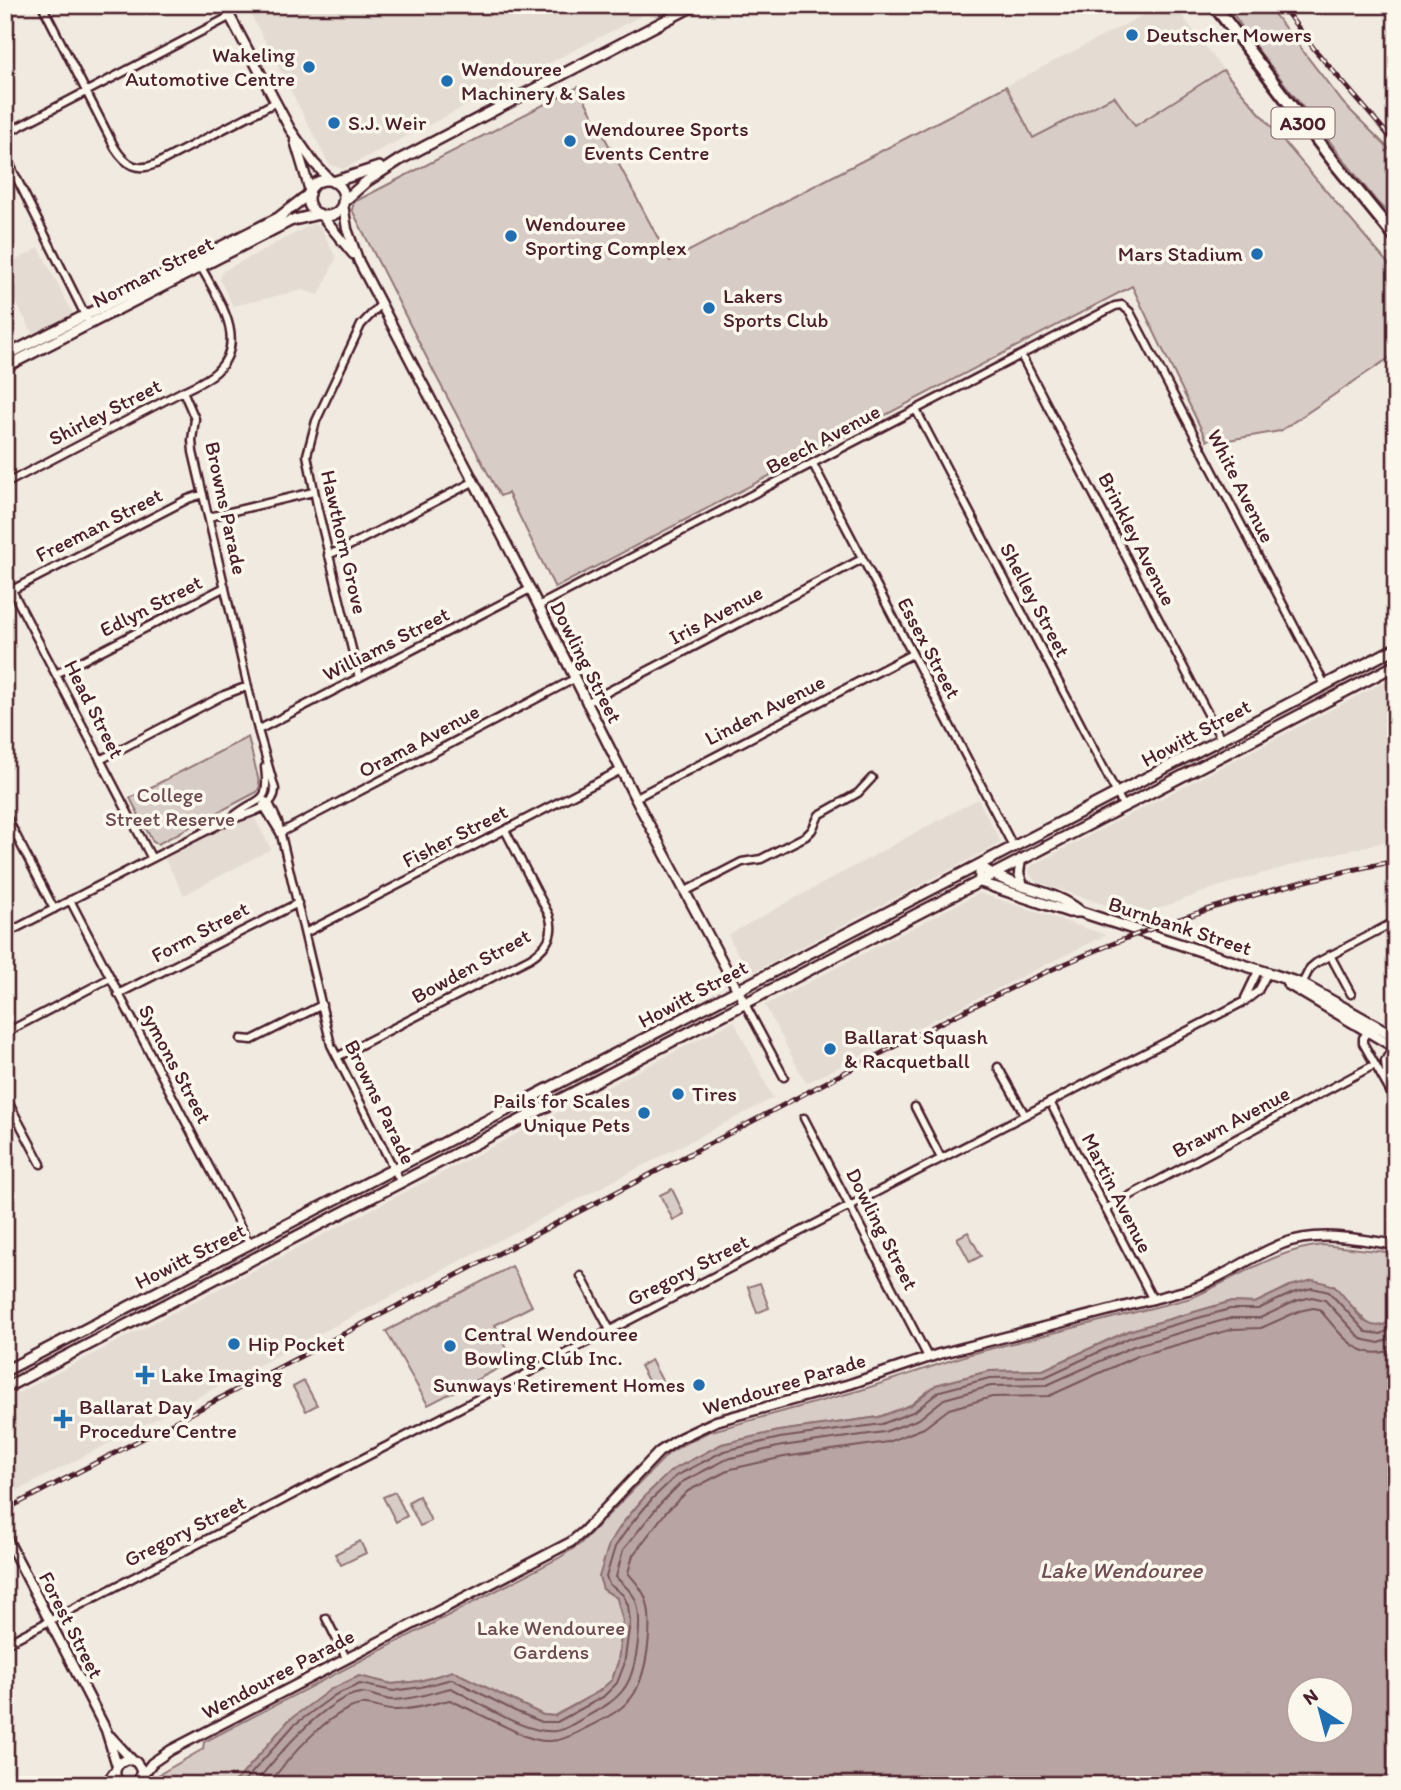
<svg xmlns="http://www.w3.org/2000/svg" width="1401" height="1790" viewBox="0 0 1401 1790" font-family="Itim,sans-serif">
  <style>
    .built { fill: #e4dbd2 }
    .green { fill: #d8ccc6; stroke: #917678; stroke-width: 2 }
    .water { fill: #b8a4a2; stroke: #8c6f72; stroke-width: 2; fill-rule: evenodd }
    .lines { fill: none; stroke-linecap: round; stroke-linejoin: round }
    .shore { stroke: #76545b; stroke-width: 2 }
    .minor-casing { stroke: #4a1f2b; stroke-width: 11 }
    .tertiary-casing { stroke: #4a1f2b; stroke-width: 13 }
    .secondary-casing { stroke: #4a1f2b; stroke-width: 14 }
    .trunk-casing { stroke: #4a1f2b; stroke-width: 16 }
    .minor { stroke: #fbf7ec; stroke-width: 6 }
    .tertiary { stroke: #fbf7ec; stroke-width: 8 }
    .secondary { stroke: #fbf7ec; stroke-width: 9 }
    .trunk { stroke: #fbf7ec; stroke-width: 10 }
    .rail-casing { stroke: #4a1f2b; stroke-width: 5 }
    .rail { stroke: #fbf7ec; stroke-width: 2.5; stroke-dasharray: 8; stroke-linecap: butt }
    .poi-dot { fill: #1f6fb2; stroke: #fbf7ec; stroke-width: 2.5 }
    .labels { text-anchor: middle; stroke-width: 7; stroke-linejoin: round; paint-order: stroke }
    .shield { fill: #fbf7ec; stroke: #7f6065; stroke-width: 2 }
    .shield-label { font-size: 19px; font-weight: bold; fill: #4a1f2b }
    .poi-label { font-size: 21px; fill: #4a1f2b; stroke: #fbf7ec; text-anchor: start }
    .street-label { font-size: 21px; fill: #4a1f2b; stroke: #fbf7ec }
    .park-label { font-size: 21px; fill: #6e4a52; stroke: #fbf7ec }
    .water-label { font-size: 23px; font-style: italic; fill: #704e55; stroke: #fbf7ec }
  </style>
  <rect width="100%" height="100%" fill="#f0eae0"/>
  <filter id="ink" filterUnits="userSpaceOnUse"><feTurbulence type="fractalNoise" baseFrequency=".0143" numOctaves="2"/><feDisplacementMap in="SourceGraphic" scale="14" xChannelSelector="R" yChannelSelector="G"/><feConvolveMatrix kernelMatrix="1 2 1 2 8 2 1 2 1" color-interpolation-filters="sRGB"/></filter>
  <g filter="url(#ink)">
    <!-- built -->
    <path class="built" d="M246,5H662L343,169L329,164Z
      M1163,5H1174L1223,70L1135,127L1114,97L1033,138L1006,86Z
      M313,224L320,226L336,258L319,295L302,290L233,306L220,280L222,272Z
      M39,248L73,314L34,336L5,281V266Z
      M1396,676V839L1320,857L1220,886L1138,916L1035,881L1029,872L1031,866Z
      M978,799L1001,843L749,974L728,935Z
      M252,813L271,849L184,895L165,859Z
      M979,893L1106,935L806,1083L765,1005Z
      M734,1021L773,1098L5,1497V1400Z"/>
    <!-- green -->
    <path class="green" d="M1227,5H1267L1344,104L1396,156V220L1377,202L1255,46Z
      M1223,70L1396,273V353L1392,356L1280,431L1223,441L1218,434L1207,441L1132,286L555,588L508,493L500,496L436,376L352,210L354,202L578,87L670,261L1006,86L1033,138L1114,96L1135,126Z
      M248,737L260,786L257,792L158,844L153,842L130,798Z
      M672,1189L684,1214L673,1220L660,1195Z
      M968,1232L981,1256L970,1262L957,1238Z
      M1322,1245L1396,1253V1307L1386,1324L1378,1327L1369,1325L1333,1285L1290,1286L1255,1303L1229,1302L1128,1331L1043,1370L989,1371L936,1385L911,1405L879,1417L779,1431L722,1444L673,1470L647,1494L622,1524L603,1589L617,1598L623,1621L618,1662L612,1680L598,1692L554,1716L543,1715L453,1671L420,1681L392,1684L359,1676L289,1720L241,1776L229,1785H141L203,1749L204,1742L559,1558L580,1544L668,1454L684,1444L708,1432L861,1390L970,1354L1191,1298C1235,1279 1275,1250 1322,1245Z
      M512,1266L532,1306L495,1325L513,1361L428,1405L386,1331Z
      M760,1283L769,1308L757,1313L748,1287Z
      M651,1360L664,1384L653,1390L640,1366Z
      M304,1381L317,1405L306,1411L293,1387Z
      M395,1492L407,1516L396,1522L383,1497Z
      M419,1496L431,1521L420,1526L408,1502Z
      M360,1541L366,1553L341,1565L335,1554Z"/>
    <!-- water -->
    <path class="water" d="M1313,1280C1320,1282 1329,1283 1335,1287C1351,1300 1362,1334 1386,1324L1396,1307V1785H229L241,1776L289,1720L331,1689L359,1676L392,1684L420,1681L453,1671L543,1715L555,1716L598,1692L612,1680L618,1662L623,1621L617,1598L603,1589L599,1577L609,1544L622,1524L647,1494L672,1470L722,1444L779,1431L879,1417L911,1405L936,1385L989,1371L1043,1370L1128,1331L1229,1302L1255,1303L1290,1286ZM1300,1688H1342V1730H1300Z"/>
    <g class="lines">
      <!-- shore -->
      <path class="shore" d="M241,1785L294,1725L335,1695L360,1684L393,1691L421,1687L452,1679L515,1711L542,1722H557L603,1697L617,1683L624,1665L630,1622L628,1605L623,1595L609,1584L606,1577L615,1547L628,1528L652,1499L676,1476L724,1451L780,1438L882,1424L915,1411L940,1391L990,1378L1045,1377L1131,1337L1230,1309H1258L1293,1293L1312,1288L1329,1292L1366,1332L1381,1334L1391,1329L1396,1322
        M254,1785C275,1758 325,1698 360,1693C370,1692 382,1700 392,1700C413,1700 432,1692 451,1688C479,1702 524,1734 555,1731C565,1731 575,1722 584,1718C598,1710 613,1703 623,1690C637,1673 643,1621 636,1601C632,1590 623,1585 616,1577L623,1550L659,1505L682,1482L727,1459L782,1446L884,1432L919,1419L944,1399L991,1386L1047,1385L1134,1346L1231,1318H1260L1296,1301L1312,1297L1325,1300L1361,1339L1379,1343L1396,1337
        M268,1785C287,1760 328,1711 360,1705C370,1703 382,1710 392,1710C412,1710 431,1704 450,1700L525,1736C549,1746 565,1740 586,1728C603,1719 623,1711 634,1694C647,1672 654,1623 646,1599C642,1588 635,1581 628,1573L633,1555L666,1512L688,1491L731,1469L784,1457L888,1442L924,1428L949,1409L992,1397L1049,1396L1137,1356L1233,1329L1261,1328L1299,1311L1313,1308L1319,1309C1342,1335 1357,1363 1396,1349"/>
      <defs>
        <path id="minor" d="M42,5L115,148C126,165 137,172 156,164L276,102
          M5,134L229,17
          M5,155L87,319
          M1021,355L1221,739
          M916,410L1124,807
          M813,464L1014,848
          M5,484L183,391
          M209,517L313,492
          M328,555L345,548L473,482
          M5,577L151,857
          M12,590L188,499L203,494
          M538,606L1115,306L1122,305L1130,312L1325,685
          M56,674L225,587
          M359,678L318,510L307,455L316,421L361,325L381,304
          M586,703L862,559
          M258,730L530,589
          M100,760L224,695L248,686
          M635,798L912,654
          M262,799L269,803L278,822L331,1045L401,1183
          M263,805L279,831
          M5,814L54,909
          M234,816C259,795 270,807 265,767
          M280,833L574,679
          M686,891L742,862L761,859L806,836L812,830L819,815L858,793L872,778
          M70,900L250,1245
          M305,933L621,770
          M5,934C77,897 148,860 220,824C237,815 275,812 275,789L258,730L193,452L192,440L195,419L183,391C194,386 207,380 216,372C251,340 215,295 199,263
          M1330,955L1351,994
          M1302,984L1310,968L1316,963L1396,921
          M118,994L298,903
          M1245,998L1258,971
          M745,1004L784,1077
          M1368,1031L1363,1038V1043L1396,1102
          M5,1033L110,978
          M241,1039L252,1040L322,1005
          M337,1057L530,958C546,948 556,935 549,915L505,830
          M998,1067L1025,1115
          M1387,1081L1385,1061L1393,1046
          M5,1096L41,1164
          M1050,1102L1153,1300
          M915,1107L941,1158
          M804,1118L928,1357
          M1105,1209L1374,1065
          M581,1276L610,1330
          M326,1618L346,1658
          M5,1644L1245,1001L1258,991L1267,974"/>
        <path id="tertiary" d="M224,5L290,129L314,163L331,181
          M295,141L310,191
          M343,204L347,229L359,262L530,589L635,798L745,1004
          M321,215L353,254
          M1021,859L1019,873L1023,886
          M980,866L979,882L994,887
          M5,1535L106,1730L117,1766
          M110,1736L132,1760
          M140,1779L152,1763L171,1750L571,1542L584,1531L659,1452L680,1438L716,1421L850,1384L939,1354L1188,1290C1222,1279 1249,1257 1282,1244C1318,1230 1359,1239 1396,1245
          M105,1785L115,1771
          M122,1785C111,1776 114,1763 128,1759L136,1762L141,1769L140,1779L134,1785"/>
        <path id="secondary" d="M308 198a18 18 0 1 1 36 0a18 18 0 1 1-36 0Z
          M333,182L379,167
          M343,202L367,181L401,159L695,5
          M5,356L278,218L309,194
          M5,367L290,221L319,214
          M980,866C1010,889 1053,888 1081,912
          M994,887L1069,912H1081L1302,984L1396,1037
          M1288,984L1396,1048
          M5,1371L1396,648
          M5,1388L1396,665"/>
        <path id="trunk" d="M1214,5L1334,162L1396,238"/>
      </defs>
      <!-- minor casing -->
      <use href="#minor" class="minor-casing"/>
      <!-- tertiary casing -->
      <use href="#tertiary" class="tertiary-casing"/>
      <!-- secondary casing -->
      <use href="#secondary" class="secondary-casing"/>
      <!-- trunk casing -->
      <use href="#trunk" class="trunk-casing"/>
      <!-- minor -->
      <use href="#minor" class="minor"/>
      <!-- tertiary -->
      <use href="#tertiary" class="tertiary"/>
      <!-- secondary -->
      <use href="#secondary" class="secondary"/>
      <!-- trunk -->
      <use href="#trunk" class="trunk"/>
      <defs>
        <path id="rail" d="M1281,5L1315,50L1396,144
          M5,1510C239,1389 472,1267 705,1146C849,1072 991,989 1143,932C1225,902 1310,877 1396,861"/>
      </defs>
      <!-- rail casing -->
      <use href="#rail" class="rail-casing"/>
      <!-- rail -->
      <use href="#rail" class="rail"/>
    </g>
  </g>
  <!-- markers -->
  <g class="poi-dot">
    <circle cx="1132" cy="35" r="7"/>
    <circle cx="309" cy="67" r="7"/>
    <circle cx="447" cy="81" r="7"/>
    <circle cx="334" cy="123" r="7"/>
    <circle cx="570" cy="141" r="7"/>
    <circle cx="511" cy="236" r="7"/>
    <circle cx="1257" cy="254" r="7"/>
    <circle cx="709" cy="308" r="7"/>
    <circle cx="830" cy="1049" r="7"/>
    <circle cx="678" cy="1094" r="7"/>
    <circle cx="644" cy="1113" r="7"/>
    <circle cx="234" cy="1344" r="7"/>
    <circle cx="450" cy="1346" r="7"/>
    <path d="M141.5 1364.5h7v7h7v7h-7v7h-7v-7h-7v-7h7z"/>
    <circle cx="699" cy="1385" r="7"/>
    <path d="M59.5 1408.5h7v7h7v7h-7v7h-7v-7h-7v-7h7z"/>
  </g>
  <g class="labels">
    <!-- shield labels -->
    <rect class="shield" x="1271.5" y="107.5" width="63" height="31" rx="5"/>
    <g class="shield-label">
      <text x="1303" y="130">A300</text>
    </g>
    <!-- poi labels -->
    <g class="poi-label">
      <text x="1146" y="42">Deutscher Mowers</text>
      <text x="295" y="62" text-anchor="end">Wakeling<tspan x="295" dy="24">Automotive Centre</tspan></text>
      <text x="461" y="76">Wendouree<tspan x="461" dy="24">Machinery &amp; Sales</tspan></text>
      <text x="348" y="130">S.J. Weir</text>
      <text x="584" y="136">Wendouree Sports<tspan x="584" dy="24">Events Centre</tspan></text>
      <text x="525" y="231">Wendouree<tspan x="525" dy="24">Sporting Complex</tspan></text>
      <text x="1243" y="261" text-anchor="end">Mars Stadium</text>
      <text x="723" y="303">Lakers<tspan x="723" dy="24">Sports Club</tspan></text>
      <text x="844" y="1044">Ballarat Squash<tspan x="844" dy="24">&amp; Racquetball</tspan></text>
      <text x="692" y="1101">Tires</text>
      <text x="630" y="1108" text-anchor="end">Pails for Scales<tspan x="630" dy="24">Unique Pets</tspan></text>
      <text x="464" y="1341">Central Wendouree<tspan x="464" dy="24">Bowling Club Inc.</tspan></text>
      <text x="248" y="1351">Hip Pocket</text>
      <text x="161" y="1382">Lake Imaging</text>
      <text x="685" y="1392" text-anchor="end">Sunways Retirement Homes</text>
      <text x="79" y="1414">Ballarat Day<tspan x="79" dy="24">Procedure Centre</tspan></text>
    </g>
    <!-- street labels -->
    <g class="street-label">
      <text transform="translate(153 272) rotate(-27)" y="7">Norman Street</text>
      <text transform="translate(105 412) rotate(-27)" y="7">Shirley Street</text>
      <text transform="translate(823 439) rotate(-28)" y="7">Beech Avenue</text>
      <text transform="translate(1241 486) rotate(63)" y="7">White Avenue</text>
      <text transform="translate(226 508) rotate(78)" y="7">Browns Parade</text>
      <text transform="translate(99 525) rotate(-27)" y="7">Freeman Street</text>
      <text transform="translate(1137 539) rotate(63)" y="7">Brinkley Avenue</text>
      <text transform="translate(344 542) rotate(77)" y="7">Hawthorn Grove</text>
      <text transform="translate(1035 600) rotate(62)" y="7">Shelley Street</text>
      <text transform="translate(151 606) rotate(-27)" y="7">Edlyn Street</text>
      <text transform="translate(716 615) rotate(-28)" y="7">Iris Avenue</text>
      <text transform="translate(386 644) rotate(-27)" y="7">Williams Street</text>
      <text transform="translate(929 648) rotate(62)" y="7">Essex Street</text>
      <text transform="translate(586 662) rotate(63)" y="7">Dowling Street</text>
      <text transform="translate(94 709) rotate(63)" y="7">Head Street</text>
      <text transform="translate(765 710) rotate(-27)" y="7">Linden Avenue</text>
      <text transform="translate(1196 733) rotate(-28)" y="7">Howitt Street</text>
      <text transform="translate(419 741) rotate(-28)" y="7">Orama Avenue</text>
      <text transform="translate(455 836) rotate(-27)" y="7">Fisher Street</text>
      <text transform="translate(1180 926) rotate(18)" y="7">Burnbank Street</text>
      <text transform="translate(200 932) rotate(-28)" y="7">Form Street</text>
      <text transform="translate(471 966) rotate(-29)" y="7">Bowden Street</text>
      <text transform="translate(693 994) rotate(-28)" y="7">Howitt Street</text>
      <text transform="translate(175 1064) rotate(62)" y="7">Symons Street</text>
      <text transform="translate(380 1102) rotate(64)" y="7">Browns Parade</text>
      <text transform="translate(1231 1122) rotate(-28)" y="7">Brawn Avenue</text>
      <text transform="translate(1117 1193) rotate(63)" y="7">Martin Avenue</text>
      <text transform="translate(882 1229) rotate(63)" y="7">Dowling Street</text>
      <text transform="translate(190 1256) rotate(-27)" y="7">Howitt Street</text>
      <text transform="translate(688 1270) rotate(-27)" y="7">Gregory Street</text>
      <text transform="translate(784 1384) rotate(-17)" y="7">Wendouree Parade</text>
      <text transform="translate(185 1531) rotate(-27)" y="7">Gregory Street</text>
      <text transform="translate(71 1625) rotate(63)" y="7">Forest Street</text>
      <text transform="translate(278 1674) rotate(-28)" y="7">Wendouree Parade</text>
    </g>
    <!-- park labels -->
    <g class="park-label">
      <text x="170" y="802">College<tspan x="170" dy="24">Street Reserve</tspan></text>
      <text x="551" y="1635">Lake Wendouree<tspan x="551" dy="24">Gardens</tspan></text>
    </g>
    <!-- water labels -->
    <g class="water-label">
      <text x="1121" y="1578">Lake Wendouree</text>
    </g>
  </g>
  <!-- margin -->
  <rect width="1401" height="1790" fill="none" stroke="#fbf7ec" stroke-width="28"/>
  <rect x="14" y="14" width="1373" height="1762" fill="none" stroke="#4a1f2b" stroke-width="2.5" filter="url(#ink)"/>
  <!-- north arrow -->
  <g transform="translate(1320 1710) rotate(324)"><circle r="33" fill="#fbf7ec" stroke="#b4a19f" stroke-width="2"/>
  <path d="M0-5L12 26L0 18L-12 26Z" fill="#1f6fb2"/>
  <text y="-10" font-size="19" font-weight="bold" text-anchor="middle" fill="#4a1f2b">N</text>
  </g>
</svg>
